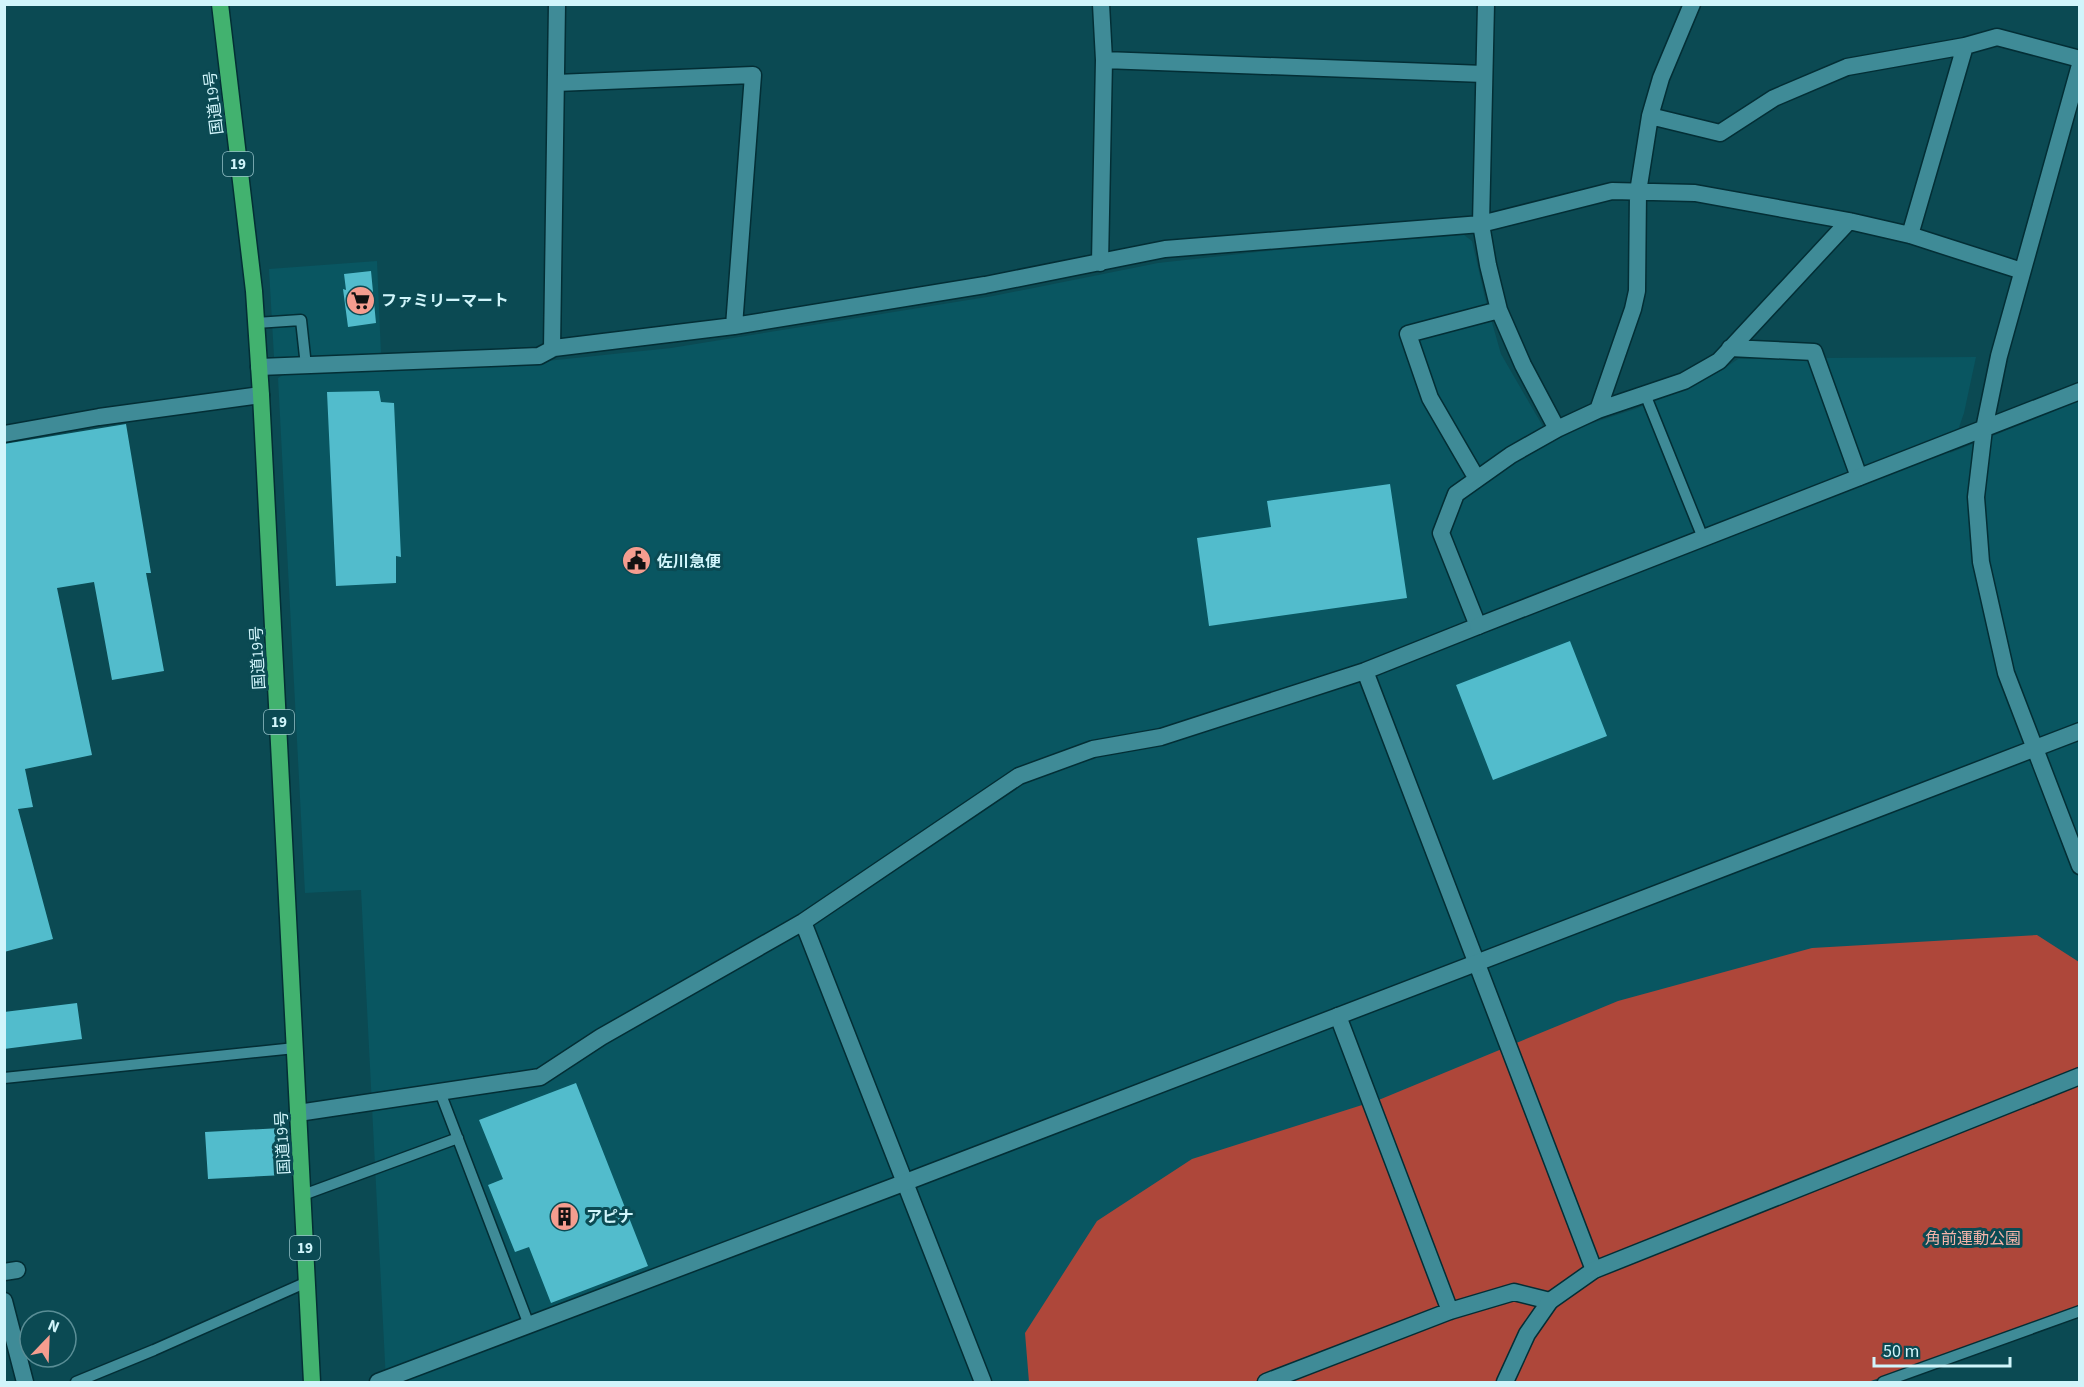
<svg xmlns="http://www.w3.org/2000/svg" width="2084" height="1387" viewBox="0 0 2084 1387" font-family="'Source Sans 3','Noto Sans JP',sans-serif">
  <style>
    .built { fill: #095661 }
    .green { fill: #ae473a }
    .building { fill: #52bccc }
    .lines { fill: none; stroke-linecap: round; stroke-linejoin: round }
    .service-casing { stroke: #032e35; stroke-width: 13 }
    .minor-casing { stroke: #032e35; stroke-width: 19 }
    .tertiary-casing { stroke: #032e35; stroke-width: 19 }
    .trunk-casing { stroke: #032e35; stroke-width: 19 }
    .service { stroke: #3f8b97; stroke-width: 10 }
    .minor { stroke: #3f8b97; stroke-width: 16 }
    .tertiary { stroke: #3f8b97; stroke-width: 16 }
    .trunk { stroke: #42b26f; stroke-width: 16 }
    .labels { text-anchor: middle; stroke-width: 6; stroke-linejoin: round; paint-order: stroke }
    .shield { fill: #0b4a53; stroke: #96c2c9; stroke-width: 1.5 }
    .shield-label { font-size: 15px; font-weight: bold; fill: #d1f5fb }
    .street-label { font-size: 16px; fill: #d1f5fb; stroke: #0b4a53 }
    .poi-label { font-size: 16px; font-weight: bold; fill: #d1f5fb; stroke: #0b4a53; text-anchor: start }
    .park-label { font-size: 16px; fill: #f7b5aa; stroke: #0b4a53 }
  </style>
  <rect width="100%" height="100%" fill="#0b4a53"/>
  <!-- built -->
  <path class="built" d="M1464,235L1472,241L1485,298L1501,354L1552,442L1583,426L1635,409L1678,392L1722,370L1738,359L1802,357L1810,361L1827,358L1976,357L1964,413L1950,453L2079,401V1306L1868,1382H386L361,890L305,893L278,378L286,373L537,362L671,348L993,296L1158,263L1276,250Z
    M377,261L381,354L283,361L274,357L269,269Z"/>
  <!-- green -->
  <path class="green" d="M2037,935L2079,962V1306L1868,1382H1029L1025,1333L1097,1221L1192,1159L1381,1099L1618,1001L1812,948Z"/>
  <!-- building -->
  <path class="building" d="M371,271L376,323L348,327L343,289L346,290L344,274Z
    M379,391L381,402L394,403L401,557L396,556V583L336,586L327,392Z
    M126,424L151,573H146L164,671L112,680L94,582L57,588L92,755L25,769L33,807L18,809L53,939L4,952V444Z
    M1390,484L1407,598L1209,626L1197,538L1271,527L1267,501Z
    M1570,641L1607,736L1493,780L1456,685Z
    M77,1003L82,1039L4,1049V1012Z
    M576,1083L648,1266L551,1303L529,1247L515,1252L488,1185L503,1179L479,1120Z
    M281,1128L284,1175L208,1179L205,1132Z"/>
  <g class="lines">
    <defs>
      <path id="service" d="M256,323L301,320L306,366
        M1645,394L1703,538
        M4,1078L295,1048
        M440,1092L529,1325
        M303,1195L458,1138
        M76,1382L154,1350L307,1282
        M1883,1382L2080,1311"/>
      <path id="minor" d="M1486,4L1481,224L1488,265L1499,310L1523,365L1557,429
        M1104,60L1484,74
        M556,83L753,75L734,326
        M1650,116L1720,133L1774,98L1847,67L1965,46L1997,37L2080,59
        M1910,235L1965,46
        M1100,263L1104,60L1101,4
        M1730,348L1814,352L1859,477
        M552,349L557,4
        M259,367L539,356L554,348L734,326L985,285L1165,249L1481,224L1612,191L1695,193L1849,221L1910,235L2022,271
        M1598,410L1633,309L1637,291L1638,192L1650,116L1661,78L1692,4
        M1477,479L1430,398L1408,334L1499,310
        M1365,671L1594,1270
        M803,922L983,1382
        M1338,1016L1450,1311
        M298,1113L540,1077L601,1037L803,922L1019,776L1093,749L1161,737L1365,671L1478,626L1441,533L1456,494L1511,455L1557,429L1598,410L1684,381L1719,361L1849,221
        M4,1272L17,1270
        M4,1301L25,1382
        M1266,1382L1450,1311L1514,1292L1550,1301"/>
      <path id="tertiary" d="M2080,65L1999,356L1984,429L1976,497L1981,562L2006,673L2080,866
        M4,434L99,417L261,395
        M1478,626L2080,391
        M378,1382L906,1182L2080,731
        M1505,1382L1527,1334L1550,1301L1594,1270L2080,1076"/>
      <path id="trunk" d="M220,4L254,291L261,395L312,1382"/>
    </defs>
    <!-- service casing -->
    <use href="#service" class="service-casing"/>
    <!-- minor casing -->
    <use href="#minor" class="minor-casing"/>
    <!-- tertiary casing -->
    <use href="#tertiary" class="tertiary-casing"/>
    <!-- trunk casing -->
    <use href="#trunk" class="trunk-casing"/>
    <!-- service -->
    <use href="#service" class="service"/>
    <!-- minor -->
    <use href="#minor" class="minor"/>
    <!-- tertiary -->
    <use href="#tertiary" class="tertiary"/>
    <!-- trunk -->
    <use href="#trunk" class="trunk"/>
  </g>
  <!-- icons -->
  <defs>
    <symbol id="supermarket-disc" viewBox="-11 -11 22 22"><circle r="9.5" fill="#f59d8f" stroke="#0b4a53"/><path d="M-6-5.5h2.5l.6 2H6L4.5 2H-2.5L-4.4-4H-6ZM-1.5 3.2a1.3 1.3 0 1 0 .1 0ZM3 3.2a1.3 1.3 0 1 0 .1 0Z" fill="#111"/></symbol>
    <symbol id="civic-disc" viewBox="-11 -11 22 22"><circle r="9.5" fill="#f59d8f" stroke="#0b4a53"/><path d="M-.6-6.5H3V-4.5H.6V-3L4-1V1h2V6H-6V1h2V-1L-.6-3ZM-1.2 2.5V6h2.4V2.5Z" fill="#111"/></symbol>
    <symbol id="building-disc" viewBox="-11 -11 22 22"><circle r="9.5" fill="#f59d8f" stroke="#0b4a53"/><path d="M-4-6H4V6H1V3H-1V6H-4ZM-2.5-4.3h1.7v1.8h-1.7ZM.8-4.3h1.7v1.8H.8ZM-2.5-1h1.7V.8h-1.7ZM.8-1h1.7V.8H.8Z" fill="#111"/></symbol>
  </defs>
  <g fill-rule="evenodd">
    <use href="#supermarket-disc" x="344" y="284" width="33" height="33"/>
    <use href="#civic-disc" x="620" y="544" width="33" height="33"/>
    <use href="#building-disc" x="548" y="1200" width="33" height="33"/>
  </g>
  <g class="labels">
    <!-- shield labels -->
    <g class="shield">
      <rect x="223" y="152" width="30" height="24" rx="4.5"/>
      <rect x="264" y="710" width="30" height="24" rx="4.5"/>
      <rect x="290" y="1236" width="30" height="24" rx="4.5"/>
    </g>
    <g class="shield-label">
      <text x="238" y="169">19</text>
      <text x="279" y="727">19</text>
      <text x="305" y="1253">19</text>
    </g>
    <!-- street labels -->
    <g class="street-label">
      <text transform="translate(213 103) rotate(-97)" y="6">国道19号</text>
      <text transform="translate(257 658) rotate(-93)" y="6">国道19号</text>
      <text transform="translate(282 1143) rotate(-93)" y="6">国道19号</text>
    </g>
    <!-- poi labels -->
    <g class="poi-label">
      <text x="381" y="306">ファミリーマート</text>
      <text x="657" y="567">佐川急便</text>
      <text x="586" y="1222">アピナ</text>
    </g>
    <!-- park labels -->
    <g class="park-label">
      <text x="1973" y="1244">角前運動公園</text>
    </g>
  </g>
  <!-- border -->
  <rect width="2084" height="1387" fill="none" stroke="#d1f5fb" stroke-width="12"/>
  <!-- north arrow -->
  <g transform="translate(48 1339) rotate(23)"><circle r="28" fill="#0b4a53" stroke="#5a8e96" stroke-width="1.5"/>
  <path d="M0-4.5L10 22L0 15L-10 22Z" fill="#f59d8f"/>
  <text y="-9" font-size="16" font-weight="bold" text-anchor="middle" fill="#d1f5fb">N</text>
  </g>
  <!-- scale -->
  <path d="M1874 1357v9h136v-9" fill="none" stroke="#d1f5fb" stroke-width="3"/>
  <text x="1883" y="1357" font-size="18" fill="#d1f5fb" stroke="#0b4a53" stroke-width="4.5" paint-order="stroke">50 m</text>
</svg>
